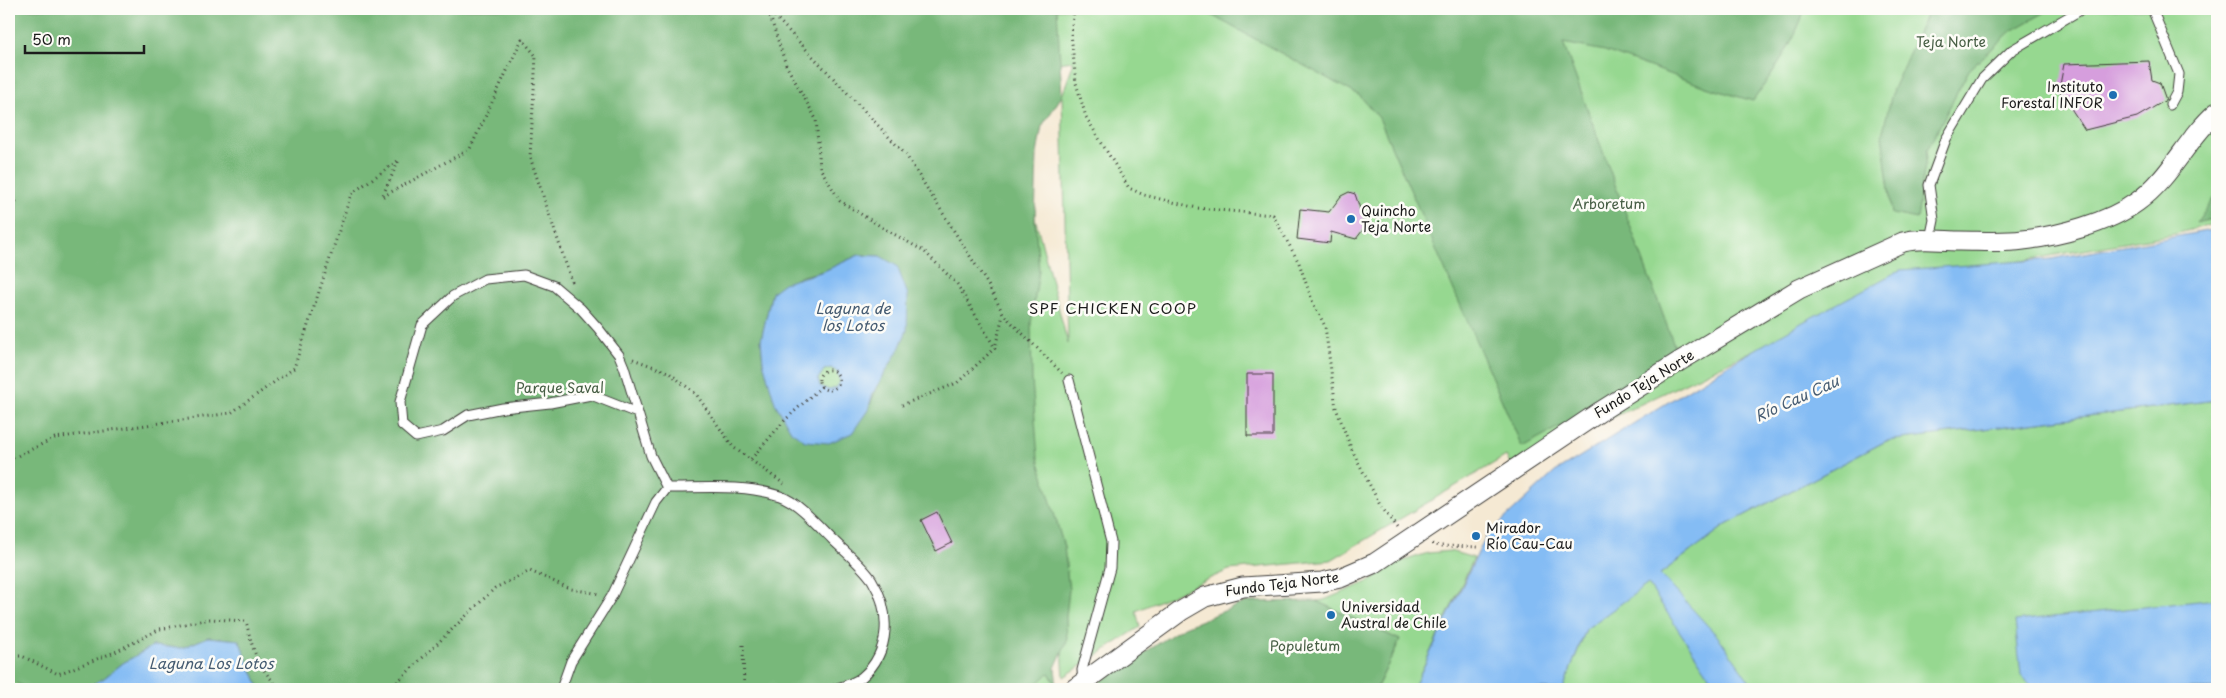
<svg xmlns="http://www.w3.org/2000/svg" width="2226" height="698" viewBox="0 0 2226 698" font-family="'Playpen Sans',sans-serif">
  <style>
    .green { fill: #96d890; stroke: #597a56; fill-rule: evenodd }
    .forest { fill: #78b87a; stroke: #4a6a4b; fill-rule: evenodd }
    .water { fill: #84bcf4; stroke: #506c88; fill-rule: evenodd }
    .building { fill: #d69edd }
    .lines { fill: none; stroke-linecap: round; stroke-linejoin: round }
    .service-casing { stroke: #3d3b37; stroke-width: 11 }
    .minor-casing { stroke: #3d3b37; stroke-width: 21 }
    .path { stroke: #3d3b37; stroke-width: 3; stroke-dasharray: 1 4; stroke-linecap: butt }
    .service { stroke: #fff; stroke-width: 9 }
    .minor { stroke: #fff; stroke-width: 19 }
    .poi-dot { fill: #1f6fb2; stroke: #fdfcf7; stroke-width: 2 }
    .labels { text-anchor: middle; stroke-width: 5; stroke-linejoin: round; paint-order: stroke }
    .park-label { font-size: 14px; fill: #475e45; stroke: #fdfcf7 }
    .poi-label { font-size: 14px; fill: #1c1c1c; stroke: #fdfcf7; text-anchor: start }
    .street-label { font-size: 14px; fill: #1c1c1c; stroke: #fdfcf7 }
    .water-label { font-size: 15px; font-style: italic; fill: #465c72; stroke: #fdfcf7 }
    .neighbourhood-label { font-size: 15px; letter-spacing: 1px; fill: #1c1c1c; stroke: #fdfcf7 }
  </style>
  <rect width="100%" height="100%" fill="#fdfcf7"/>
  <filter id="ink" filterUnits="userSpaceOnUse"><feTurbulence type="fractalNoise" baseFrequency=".02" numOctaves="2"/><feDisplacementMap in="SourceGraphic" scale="10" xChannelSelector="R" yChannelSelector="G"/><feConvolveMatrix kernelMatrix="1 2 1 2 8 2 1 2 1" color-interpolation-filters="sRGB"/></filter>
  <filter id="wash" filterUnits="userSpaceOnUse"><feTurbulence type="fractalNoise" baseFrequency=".0096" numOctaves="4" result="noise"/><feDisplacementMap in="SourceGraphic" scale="20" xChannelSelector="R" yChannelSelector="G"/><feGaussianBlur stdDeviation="1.12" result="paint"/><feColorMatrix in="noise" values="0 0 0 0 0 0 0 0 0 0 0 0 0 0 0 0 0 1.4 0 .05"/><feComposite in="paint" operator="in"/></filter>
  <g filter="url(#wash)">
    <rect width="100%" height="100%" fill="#f5e9d3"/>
    <!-- green -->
    <path class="green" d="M9,9H1200L1207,13L1203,9H2217V223L2175,234L2021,261L1900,274L1765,345L1511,466L1506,456L1331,560L1229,570L1136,611L1140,627L1064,677L1057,582L893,410L1057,686L1053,689H9ZM1074,61L1062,96L1068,344L1008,114L1004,69Z
      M2217,400V689H1563L1586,629L1726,525L1886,441Z
      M1450,551L1474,558L1413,689H1376L1400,640L1316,601L1324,600L1372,580L1394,564L1428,553Z"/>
    <!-- forest -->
    <path class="forest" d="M9,9H1057L1062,96L1042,126L1037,154L1035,222L1039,270L1031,323L1032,380L1038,458L1064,547L1069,590L1066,617L1067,641L1055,668L1057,686L1049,673L1032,689H428L425,685L411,684L402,689H260L239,640L208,637L182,648L153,646L123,663L103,679L82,689H29L9,680ZM859,255L880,256L907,330C896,358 877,382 868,410L776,403L763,362L761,340L772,292L802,276L824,271Z
      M1200,9H1805C1794,43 1773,72 1753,101L1709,88L1605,51L1563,43L1680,361L1522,447L1379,118L1360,96Z
      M1929,9H2051L2010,32L1969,70L1927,150L1917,219L1892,214L1882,135L1893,89Z
      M2217,193V218L2196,223Z
      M1316,601L1400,640L1376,689H1089L1182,628L1246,602Z"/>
    <!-- water -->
    <path class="water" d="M2217,229V400L1886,441L1726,525L1660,574L1720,639L1755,689H1718L1648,584L1586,629L1563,689H1413L1486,536L1555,472L1725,367L1803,322L1900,270L2051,259Z
      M859,255L880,256L897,266L908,295L907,330L899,349L873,393L868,410L852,433L829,443L805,441L791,431L775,403L763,362L761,340L772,292L784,283L824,271ZM831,368L837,372L840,382L836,388L829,390L820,386L818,379L824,370Z
      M2217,599V689H2035L2021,675L2015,621Z
      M208,637L239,640L260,689H82L103,679L123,663L153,646L182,648Z"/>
    <g id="blocks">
      <!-- building -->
      <path class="building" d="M2149,61L2152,80L2160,83L2166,100L2137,117L2085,130L2059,90L2064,64Z
        M1349,192L1355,194L1366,226L1356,239L1331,232L1330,243L1297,239L1300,209L1329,212L1341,196Z
        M1247,374H1273V436H1247Z
        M937,512L952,543L936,551L921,520Z"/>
    </g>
  </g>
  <g filter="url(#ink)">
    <use href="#blocks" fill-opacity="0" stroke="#3d3b37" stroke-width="1"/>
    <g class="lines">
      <defs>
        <path id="service" d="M2152,9L2179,74L2177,92L2170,105
          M1930,239L1934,220L1929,185L1946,139L1982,79L2012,50L2082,9
          M1069,380L1111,542L1110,568L1082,670L1083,683
          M637,413L591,395L550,403L503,408L468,415L443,431L416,437L402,425L400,402L422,325L453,296L485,279L524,275L554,286L581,309L598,328L619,355L624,367L651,456L667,488
          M561,689L571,661L612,596L656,502L667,488C704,488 745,484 780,496C798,502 819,526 832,539C845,552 862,565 872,580C891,611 891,652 862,677C855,683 844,686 835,689"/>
        <path id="minor" d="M1074,689L1181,611L1205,597L1243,587L1322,582L1340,578L1375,563L1601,411L1680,361L1799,289L1903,242C1922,237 1939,241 1959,241C1980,241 2002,243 2023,240C2059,236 2108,223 2137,202C2171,178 2186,139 2217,112"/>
      </defs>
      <!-- service casing -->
      <use href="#service" class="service-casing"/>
      <!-- minor casing -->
      <use href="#minor" class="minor-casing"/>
      <!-- path -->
      <path class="path" d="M765,9L768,10L786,65L816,119L820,168L840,201L885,229L924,251L957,284L995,348
        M768,9L906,155L987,283L1004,315L1062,373
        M1074,9L1071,33L1076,83L1086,117L1129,188L1144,195L1197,208L1273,215L1299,263L1313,303L1325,326L1336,408L1351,448L1380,505L1397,528
        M9,194L17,203
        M633,359L668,372L696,394L733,447L784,484
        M819 380a10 10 0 1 1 20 0a10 10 0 1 1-20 0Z
        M902,405L957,383L995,348L1003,315
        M751,459L785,420L822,386
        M9,460L55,438L231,413L294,368L351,194L399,160L382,197L470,149L522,39L536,56L530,157L573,285
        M1432,544L1439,546L1480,547
        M743,645L744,689
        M9,656H22L58,674L115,652L160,629L210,619L246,621C253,651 257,667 281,689
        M390,689L495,588L530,571L571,589L600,594"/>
      <!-- service -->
      <use href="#service" class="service"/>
      <!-- minor -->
      <use href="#minor" class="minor"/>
    </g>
  </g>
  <!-- markers -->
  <g class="poi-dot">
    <circle cx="2113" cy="95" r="5"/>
    <circle cx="1351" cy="219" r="5"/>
    <circle cx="1476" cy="536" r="5"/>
    <circle cx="1331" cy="615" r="5"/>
  </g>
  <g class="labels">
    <!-- park labels -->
    <g class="park-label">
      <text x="1951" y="47">Teja Norte</text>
      <text x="1609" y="209">Arboretum</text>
      <text x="560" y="393">Parque Saval</text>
      <text x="1305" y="651">Populetum</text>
    </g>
    <!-- poi labels -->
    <g class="poi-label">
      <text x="2103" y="92" text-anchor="end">Instituto<tspan x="2103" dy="16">Forestal INFOR</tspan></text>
      <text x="1361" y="216">Quincho<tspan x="1361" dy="16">Teja Norte</tspan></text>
      <text x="1486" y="533">Mirador<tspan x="1486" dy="16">Río Cau-Cau</tspan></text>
      <text x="1341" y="612">Universidad<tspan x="1341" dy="16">Austral de Chile</tspan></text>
    </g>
    <!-- street labels -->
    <g class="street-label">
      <text transform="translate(1644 384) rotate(-32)" y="5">Fundo Teja Norte</text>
      <text transform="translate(1282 584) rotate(-7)" y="5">Fundo Teja Norte</text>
    </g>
    <!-- water labels -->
    <g class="water-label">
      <text x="853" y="314">Laguna de<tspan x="853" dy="17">los Lotos</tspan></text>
      <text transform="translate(1797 399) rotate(-24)" y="5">Río Cau Cau</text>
      <text x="211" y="669">Laguna Los Lotos</text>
    </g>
    <!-- neighbourhood labels -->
    <g class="neighbourhood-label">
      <text x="1113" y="314">SPF CHICKEN COOP</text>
    </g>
  </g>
  <!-- margin -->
  <rect width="2226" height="698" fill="none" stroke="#fdfcf7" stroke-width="30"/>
  <!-- scale -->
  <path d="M25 45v8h119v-8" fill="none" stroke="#1c1c1c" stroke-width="2.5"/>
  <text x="32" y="45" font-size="15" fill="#1c1c1c" stroke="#fdfcf7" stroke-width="4" paint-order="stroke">50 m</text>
</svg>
